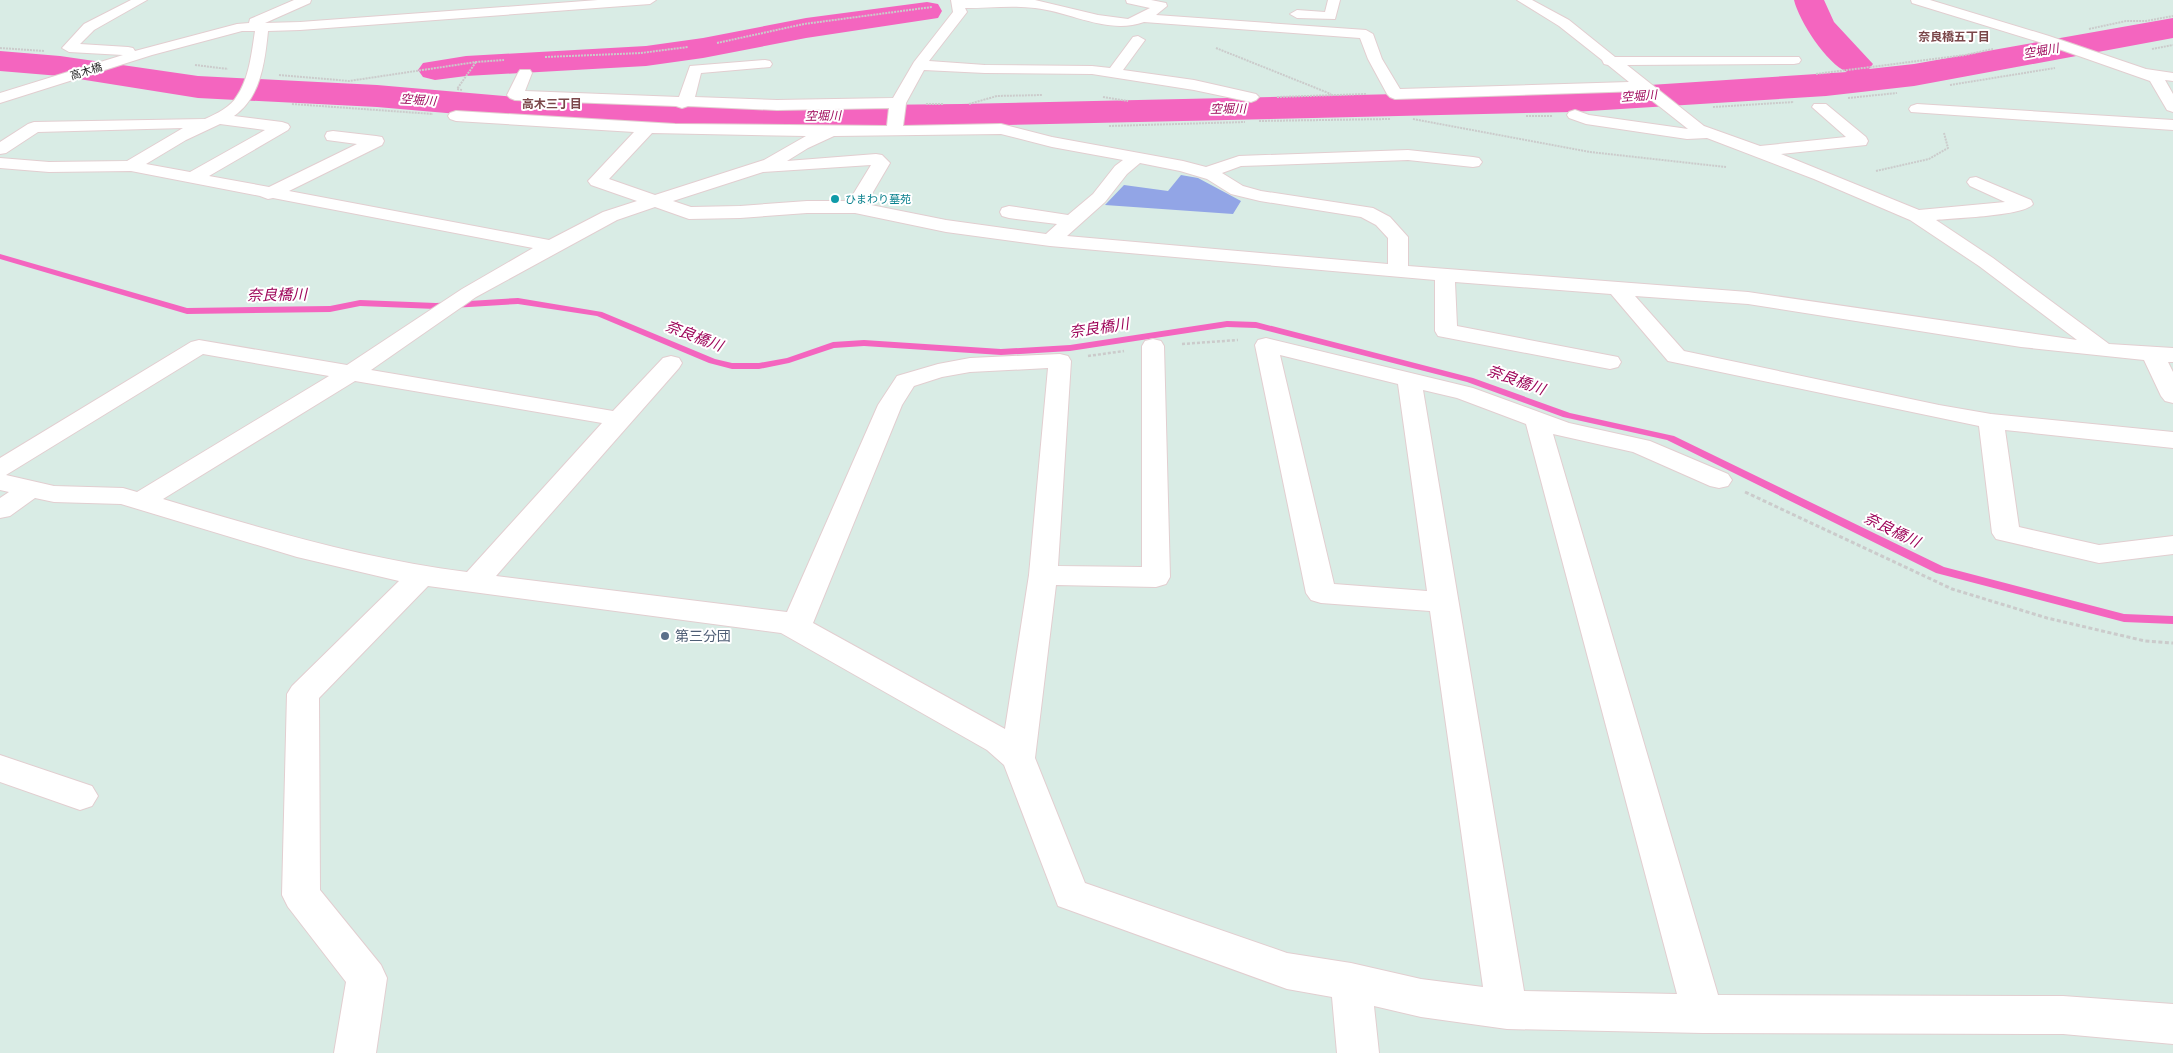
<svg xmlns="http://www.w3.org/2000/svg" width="2173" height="1053" viewBox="0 0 2173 1053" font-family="'PT Sans Narrow','Noto Sans JP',sans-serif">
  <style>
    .green { fill: #92a5e6 }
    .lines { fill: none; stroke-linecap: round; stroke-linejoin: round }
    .stream { fill: #f465bf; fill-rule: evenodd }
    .river { fill: #f465bf; fill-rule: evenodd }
    .minor-casing { stroke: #e2ced0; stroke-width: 2 }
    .path-far2 { stroke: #cbcbcb; stroke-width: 2; stroke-dasharray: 2 1; stroke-linecap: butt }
    .path-far1 { stroke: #cbcbcb; stroke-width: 2.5; stroke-dasharray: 3 2; stroke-linecap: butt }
    .path { stroke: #cbcbcb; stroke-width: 3; stroke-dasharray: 4 2.5; stroke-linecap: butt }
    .minor { fill: #fff; fill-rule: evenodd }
    .culture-dot { fill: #0f9aa8; stroke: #fff; stroke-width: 2 }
    .service-dot { fill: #5c6f8a; stroke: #fff; stroke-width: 2 }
    .labels { text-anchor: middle; stroke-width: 4; stroke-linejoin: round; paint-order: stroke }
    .far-street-label { font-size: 11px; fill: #282828; stroke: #fff }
    .far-culture-label { font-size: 11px; fill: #0d838f; stroke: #fff; text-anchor: start }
    .far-neighbourhood-label { font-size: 12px; font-weight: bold; fill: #7b474a; stroke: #fff }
    .far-water-label { font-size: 12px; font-style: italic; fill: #9e065a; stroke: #fff }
    .service-label { font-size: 14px; fill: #4e5e75; stroke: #fff; text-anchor: start }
    .water-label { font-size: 15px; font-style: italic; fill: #9e065a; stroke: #fff }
  </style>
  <rect width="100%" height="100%" fill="#d9ece5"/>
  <!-- green -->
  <path class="green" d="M1181,175L1198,178L1241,201L1233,214L1105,205L1124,185L1168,191Z"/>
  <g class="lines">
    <!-- stream -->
    <path class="stream" d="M0,254L187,308L330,306L360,300L436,303L518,298L602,312L715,359L732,363H759L787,358L833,342L864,340L1001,349L1070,345L1227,321L1256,322L1473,378L1570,413L1674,436L1944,567L2124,614L2173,616V624L2124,622L1936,573L1667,440L1563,417L1467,382L1256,328L1227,327L1070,351L1001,355L864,346L834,348L789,363L759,369H732L709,363L597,316L518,304L436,309L360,306L330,312L187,314L0,259Z"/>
    <!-- river -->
    <path class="river" d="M1794,0H1824L1834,22L1873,64L1869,69L1914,64L2173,18V38L1914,86L1826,96L1573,112L961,126L699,129L562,123L377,107L198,98L60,76L0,71V51L60,56L198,76L377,85L562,101L699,107L961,104L1573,90L1847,72C1827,64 1799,21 1794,0Z
      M927,2L938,4L942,11L938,18L806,38L703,58L646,66L466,76L435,80L423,77L418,70L423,63L466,56L646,46L703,38L806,18Z"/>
    <defs>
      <path id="minor" d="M131,0H147L94,30L80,44L128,47L133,48L135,51L237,24L249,23L250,19L294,0H311L310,3L265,23L300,22L598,0H656L650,4L300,30L268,31C265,61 261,97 234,116L282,122L288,124L290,127L288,130L209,176L269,187L357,144L327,140L325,136L327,132L333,131L376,136L382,137L384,141L382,145L289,191L549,240L603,212L637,201L591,185L588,181L634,132L456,121L450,119L448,116L450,113L456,111L675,124L887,126L889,108L777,110L688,106L682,108L676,106L515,100L510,98L507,95L518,73L520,70H530L532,73L525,91L679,97L690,66L765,60L770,61L772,64L770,67L701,73L695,97L777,100L893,98L914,62L953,12L951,0H1035L1098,15L1128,19L1150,8L1127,3L1126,0H1151L1166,3L1167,6L1156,15L1366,30L1373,34L1382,59L1400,89L1629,82L1608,65L1604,64L1602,60L1559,26L1517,0H1532L1569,20L1615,57H1799L1801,60L1799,63L1794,64L1627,65L1704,126L1760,146L1846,137L1812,107L1814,104H1826L1866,137L1868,141L1866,145L1781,154L1919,210L2005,202L1970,186L1967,182L1970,178L1976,177L2031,200L2033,204C2025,216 1953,218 1936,220L1993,258L2109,344L2173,348V362H2168L2173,372V403L2165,401L2161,396L2144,360L2021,347L1748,304L1635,296L1684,351L1939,405L1991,414L2173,432V448L2005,430L2019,527L2099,545L2173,536V554L2099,563L1996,539L1992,533L1979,426L1668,361L1611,294L1455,282L1457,326L1618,357L1621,362L1618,367L1610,369L1438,336L1435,331V280L1050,246L946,232L855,213H807L740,218L689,219L655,207L617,220L476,297L371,370L613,411L663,358L671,356L679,358L682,363L679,368L496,576L787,612L878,405L897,376L938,364L970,358L1060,354L1068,356L1071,361L1058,566L1142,567V346L1145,341L1153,339L1161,341L1164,346L1170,577L1166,584L1156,587L1056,585L1035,758L1085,883L1287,953L1351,963L1421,979L1483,987L1430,611L1321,603L1311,600L1306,593L1255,345L1258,340L1266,338L1473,388L1569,423L1650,441L1728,474L1732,480L1728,486L1719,488L1710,486L1633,452L1553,434L1718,995L2063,996L2173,1004V1044L2063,1034L1703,1033L1507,1029L1421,1017L1374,1006L1379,1053H1337L1332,997L1287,989L1058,906L1004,765L987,750L781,633L428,586L319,698L320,890L381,965L387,978L376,1053H334L346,982L288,907L282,895L287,694L292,686L399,581L297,557L121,504L54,502L35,498L10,516L0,518V498L9,492L0,490V458L191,342L199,340L347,365L462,289L533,248L273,198L268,199L260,196L131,171L49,172L0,168V158L49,162L127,161L183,128L38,132L6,153L0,154V142L28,124L34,122L205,119C216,114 231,107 237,96C249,79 252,51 255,31H242L152,55L0,103V93L123,55L69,52L62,48L84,24ZM965,8C988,8 1013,5 1035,8C1071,12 1108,35 1144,22L1360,38L1368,59L1387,94L1390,97L1395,99L1640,91L1688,129L1589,115L1575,110L1569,112L1567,115L1569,118L1586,124L1687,139L1707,138L1814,179L1910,220L1979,266L2077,340L1748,292L1408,266V237L1390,217L1373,208L1261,191L1243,186L1222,173L1241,166L1408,160L1473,167L1479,166L1482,162L1479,158L1473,157L1408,150L1239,156L1206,167L1183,161L1052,137L1001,124L903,126L906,103L924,70L985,73L1092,74L1194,90L1251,102L1256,100L1259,97L1256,94L1194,80L1123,70L1145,40L1138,36L1133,37L1110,68L1092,66L985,65L929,61L967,12ZM220,124L265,130L190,172L146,164L186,140ZM652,133L806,136L764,160L655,195L609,179ZM1001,134L1052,147L1123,160L1115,166L1093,194L1068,215L1009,206L1002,208L1000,212L1002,216L1009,218L1057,224L1046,234L946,220L866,204L890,163L882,155L876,154L787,161L808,148L834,136ZM1140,163L1180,171L1207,179L1231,194L1260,201L1361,217L1376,225L1388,238V264L1067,236L1105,202L1127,174ZM871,165L849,201H807L740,206L691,207L673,201L763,172ZM203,354L329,376L137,492L123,488L54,486L6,475ZM1280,355L1398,384L1427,591L1334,584ZM1048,368L1029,575L1005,729L813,623L902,405L914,386L942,377L970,372ZM355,381L602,423L467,572C363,559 263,529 163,499ZM1423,390L1457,398L1526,424L1677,994L1524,991Z
        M1328,0H1340L1335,19L1297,18L1290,14L1297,10L1325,12Z
        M1911,0H1930L2049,36L2146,69L2173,73V81L2165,80L2173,94V112L2167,110L2150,81L2039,42L1912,3Z
        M1917,104L2173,120V130L1911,112L1909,109L1911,106Z
        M0,755L92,786L98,796L92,806L80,810L0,782Z"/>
    </defs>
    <!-- minor casing -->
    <use href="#minor" class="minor-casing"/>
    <!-- path-far2 -->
    <path class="path-far2" d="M2089,29L2126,21H2146L2173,16
      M717,43L804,24L932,7
      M0,48L44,51
      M1216,48L1331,94
      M2152,49L2173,45
      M545,57L641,53L688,47
      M195,65L228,69
      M1816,74L1965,55L1993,49
      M279,75L349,81L476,62L504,60
      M1950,85L2055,68
      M462,90L457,89L476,62
      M1103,97L1128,101
      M1277,97L1366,94
      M1848,98L1897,93
      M292,104L433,114
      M926,104H943
      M969,104L997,96L1042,95
      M1713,107L1794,102
      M1526,116H1552
      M1413,119L1590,152L1726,167
      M1259,121L1390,119
      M1109,126L1245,122
      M1876,171L1929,159L1948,148L1944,133"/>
    <!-- path-far1 -->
    <path class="path-far1" d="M1182,344L1238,340
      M1088,356L1124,351"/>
    <!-- path -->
    <path class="path" d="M1745,492L1952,589L2047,618L2145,641L2173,643"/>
    <!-- minor -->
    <use href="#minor" class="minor"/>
  </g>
  <!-- markers -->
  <circle class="culture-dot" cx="835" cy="199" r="5"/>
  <circle class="service-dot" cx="665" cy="636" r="5"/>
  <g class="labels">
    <!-- far-street labels -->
    <g class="far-street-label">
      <text transform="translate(86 71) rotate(-17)" y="4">高木橋</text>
    </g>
    <!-- far-culture labels -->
    <g class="far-culture-label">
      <text x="845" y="203">ひまわり墓苑</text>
    </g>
    <!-- far-neighbourhood labels -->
    <g class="far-neighbourhood-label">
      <text x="1954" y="41">奈良橋五丁目</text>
      <text x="552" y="108">高木三丁目</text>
    </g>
    <!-- far-water labels -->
    <g class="far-water-label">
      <text transform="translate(2041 51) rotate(-10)" y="4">空堀川</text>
      <text transform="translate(1639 96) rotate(-4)" y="4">空堀川</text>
      <text transform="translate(418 100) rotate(4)" y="4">空堀川</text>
      <text transform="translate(1228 109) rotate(-1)" y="4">空堀川</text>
      <text transform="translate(823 116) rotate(-1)" y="4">空堀川</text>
    </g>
    <!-- service labels -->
    <g class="service-label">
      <text x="675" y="641">第三分団</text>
    </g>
    <!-- water labels -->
    <g class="water-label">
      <text transform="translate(277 295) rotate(-1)" y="5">奈良橋川</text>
      <text transform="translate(1099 328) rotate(-8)" y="5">奈良橋川</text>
      <text transform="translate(694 336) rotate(21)" y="5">奈良橋川</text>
      <text transform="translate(1516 380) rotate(20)" y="5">奈良橋川</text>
      <text transform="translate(1892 530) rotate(26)" y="5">奈良橋川</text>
    </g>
  </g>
</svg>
